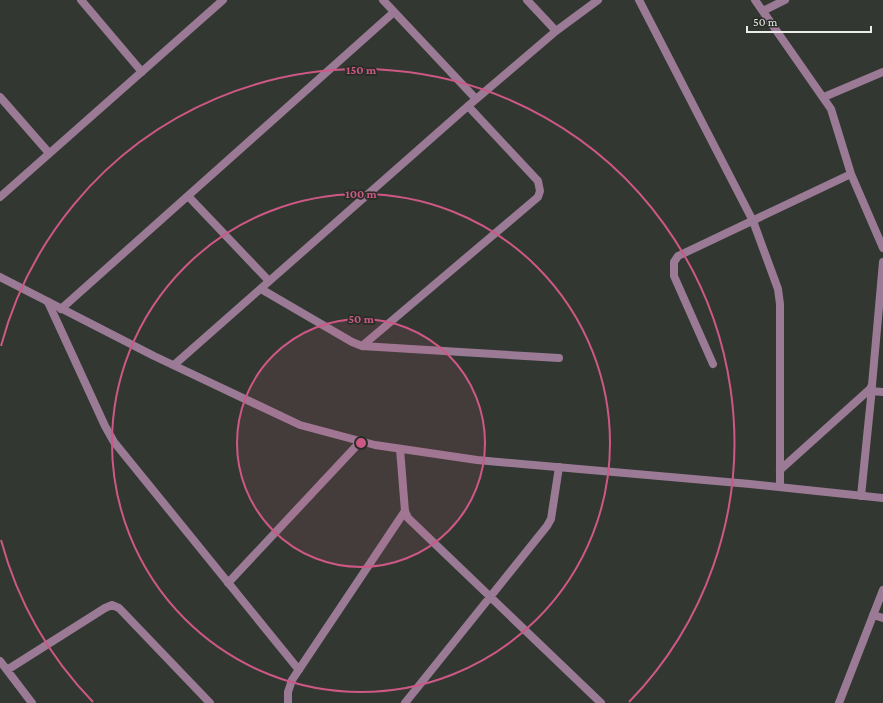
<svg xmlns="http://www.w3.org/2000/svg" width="883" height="703" viewBox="0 0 883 703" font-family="'Crimson Pro',serif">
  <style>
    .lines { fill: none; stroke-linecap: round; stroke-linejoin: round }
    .minor { stroke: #9b7a95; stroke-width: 8 }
    .tertiary { stroke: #9b7a95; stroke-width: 8 }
    .ring { fill: none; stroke: #ce5885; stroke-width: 2 }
    .centre { fill: #ce5885; stroke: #282d27; stroke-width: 2 }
    .ring-label { font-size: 12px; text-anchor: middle; font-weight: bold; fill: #ce5885; stroke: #282d27; stroke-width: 3.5; stroke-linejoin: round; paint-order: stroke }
  </style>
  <rect width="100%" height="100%" fill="#323731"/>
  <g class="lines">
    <!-- minor -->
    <path class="minor" d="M81,0L142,72
      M383,0L476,99
      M527,0L556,31
      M639,0L753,221L778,289L780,304V487
      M755,0L831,109L851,174L883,248
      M763,11L785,0
      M0,97L49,153
      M824,97L883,72
      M188,196L269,281
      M0,197L223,0
      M261,289L352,342L362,346L559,358
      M48,302L105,426L114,442L299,670
      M61,309L394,12
      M362,346L538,197L540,191L538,181L468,106
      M713,364L674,276V262L678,256L851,174
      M174,365L468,106L556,31L598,0
      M871,391L883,392
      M400,449L405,511L408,518L601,703
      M780,470L870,389L872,385L883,262
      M861,496L872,388
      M228,583L361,441
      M873,615L883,618
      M0,661L32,703
      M7,670L105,608L112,605L119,608L210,703
      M288,703V692L292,680L405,511
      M405,703L547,526L551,519L559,467
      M839,703L883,590"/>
    <!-- tertiary -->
    <path class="tertiary" d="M0,277L154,356L300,425L375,445L477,460L750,484L883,498"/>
  </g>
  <!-- distance rings -->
  <circle cx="361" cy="443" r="124" fill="#ce5885" fill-opacity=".12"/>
  <g class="ring">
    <circle cx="361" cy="443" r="124"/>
    <circle cx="361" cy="443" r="249"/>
    <path d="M93 702A373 373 0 0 1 1 540M1 346A373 373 0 1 1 629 702"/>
  </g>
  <circle cx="361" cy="443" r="6" class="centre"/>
  <g class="ring-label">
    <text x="361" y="74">150 m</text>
    <text x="361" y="198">100 m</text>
    <text x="361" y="323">50 m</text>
  </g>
  <!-- scale -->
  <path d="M747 26v6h124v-6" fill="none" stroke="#e9ece8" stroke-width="2"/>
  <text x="753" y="26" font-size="12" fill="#e9ece8" stroke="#282d27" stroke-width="3" paint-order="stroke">50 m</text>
</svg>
